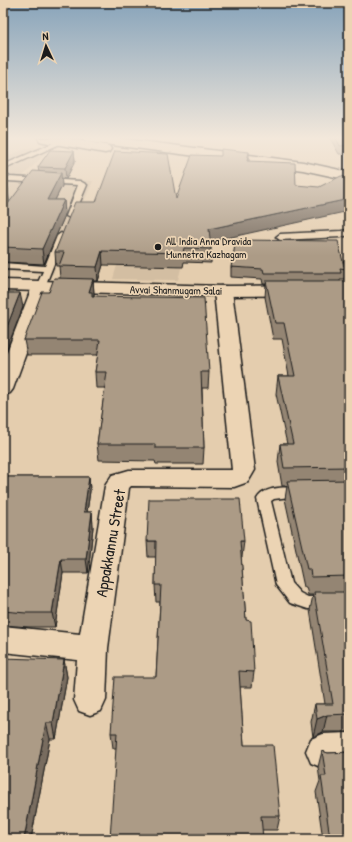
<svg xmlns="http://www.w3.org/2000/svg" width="352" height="842" viewBox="0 0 352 842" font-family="'Patrick Hand',sans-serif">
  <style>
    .built { fill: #d3bea2 }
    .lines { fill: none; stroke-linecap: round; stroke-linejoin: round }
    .lane-casing { stroke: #1c1c1c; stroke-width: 3 }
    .street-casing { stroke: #1c1c1c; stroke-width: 3 }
    .secondary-casing { stroke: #1c1c1c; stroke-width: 3 }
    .lane { fill: #ecd4b4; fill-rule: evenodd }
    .street { fill: #ecd4b4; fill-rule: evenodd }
    .secondary { fill: #ecd4b4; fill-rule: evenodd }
    .wall { fill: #948573; stroke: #1c1c1c }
    .shaded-wall { fill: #786c5e; stroke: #1c1c1c }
    .building { fill: #ac9b86; stroke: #1c1c1c }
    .poi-dot { fill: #1c1c1c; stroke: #ecd4b4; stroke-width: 1.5 }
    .labels { text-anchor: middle; stroke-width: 3.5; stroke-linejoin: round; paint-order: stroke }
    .far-poi-label { font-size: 11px; fill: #1c1c1c; stroke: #ecd4b4; text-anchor: start }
    .far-street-label { font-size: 11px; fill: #1c1c1c; stroke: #ecd4b4 }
    .near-street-label { font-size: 16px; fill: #1c1c1c; stroke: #ecd4b4 }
  </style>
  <rect width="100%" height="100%" fill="#e4cdae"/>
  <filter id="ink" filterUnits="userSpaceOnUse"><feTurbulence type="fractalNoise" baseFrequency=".025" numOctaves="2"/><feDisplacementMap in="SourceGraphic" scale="8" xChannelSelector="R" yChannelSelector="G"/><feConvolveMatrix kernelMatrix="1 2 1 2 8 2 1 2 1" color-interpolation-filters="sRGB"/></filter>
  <g filter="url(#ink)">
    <!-- built -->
    <path class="built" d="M31,147L50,149L23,176L93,181L53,274L3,272V158Z
      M134,208L196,210L178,280L113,279Z"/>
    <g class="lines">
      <defs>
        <path id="lane" d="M60,140L63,142L62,143L7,168L6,173H4L10,177L80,181L87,185L74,216L70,218L66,216L78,185L8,181L3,179V165Z
          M349,230V235L341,237L280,240L276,237L280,234L341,231Z
          M61,233L65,236L44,289H38L36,287L43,271L3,269V263L45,266L57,236Z
          M345,262L349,264V279L344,276L341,265Z
          M301,487L306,489L308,492L306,495L274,499L271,501L291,583L300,593L308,597L349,596V608L308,609L290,603L276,585L257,499C265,485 287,488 301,487Z"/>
        <path id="street" d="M41,282L47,283L50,287L13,389L10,393L3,395V362L32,287L35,283Z
          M223,286L229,287L232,291L255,470L248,482L234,487L131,486L129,488L108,648L106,700L101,711L90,715L79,711L74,700L77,660L3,652V626L80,634L105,486L112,475L129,470H232L214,291L217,287Z
          M349,733V767L323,768L311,763L306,751L311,739L323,734Z"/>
        <path id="secondary" d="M38,138H65L105,145L109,146L111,149L109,152L105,153L44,142L40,141Z
          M83,138H117L303,162L349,172V180L303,170L89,142L85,141Z
          M3,280L223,286L349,285V295L223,296L3,290Z"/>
      </defs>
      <!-- lane casing -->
      <use href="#lane" class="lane-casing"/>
      <!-- street casing -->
      <use href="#street" class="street-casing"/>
      <!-- secondary casing -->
      <use href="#secondary" class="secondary-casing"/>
      <!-- lane -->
      <use href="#lane" class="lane"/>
      <!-- street -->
      <use href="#street" class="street"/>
      <!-- secondary -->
      <use href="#secondary" class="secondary"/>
    </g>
    <!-- wall -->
    <path class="wall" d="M330,138H349V154H339Z
      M74,151L75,161L66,179L61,178L62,186L55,200H64L65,215L44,264L3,262V176L8,189L9,203L39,172L38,167Z
      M249,152V161L210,242L211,249V263L184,262L183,267L103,265L98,281H93L94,294V296L209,372L208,388H202L204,448L203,464H156L155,461L99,460L97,444L105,388H96L95,372L98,355H27L24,340L49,292L60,278L59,266H56L55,252L96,202L176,199L221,156Z
      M344,266L347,269L345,279H340V281L349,288V732H323L313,737L311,722L315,704H325L310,610L313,595H308L306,587H304L285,499L287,486H282L278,462L280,444H287L276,394L278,376H289L282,339H273L265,297L266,284H263L262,279L231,277V267Z
      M3,477H89L90,491L87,512H92L93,527L88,573H63L55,627H29L3,625Z
      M147,541H244L242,557H241L246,620L254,672L252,687H240L244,745L280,816L277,830H262L116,748H113L111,733L156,677L160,602H156L155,585L156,557H148Z
      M64,660L67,677L56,739H50L31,839H3Z
      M322,751L328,753L349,752V839H323L316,792L320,781L318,767Z"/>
    <!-- shaded-wall -->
    <path class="shaded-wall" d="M74,151L75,161L66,179L65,168Z
      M61,173L62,186L48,214L47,200Z
      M6,176L8,189L11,218L8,204Z
      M349,199V211L209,242V229Z
      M64,200L65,215L44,264L42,249Z
      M102,251L103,265L98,281L97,267Z
      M93,279L94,294L93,299L89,292Z
      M20,293L23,307L3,359V337Z
      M89,477L90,491L85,526L84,512Z
      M92,512L93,527L88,573L86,559Z
      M61,559L63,573L55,627L52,613Z
      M64,660L67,677L56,739L53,723Z
      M327,715L323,732L313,737L317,719Z
      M46,723L50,739L31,839H24Z"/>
    <!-- building -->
    <path class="building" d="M336,138H349V145L340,146Z
      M221,149L249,152L247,161L295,163L296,185L319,187L341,176L349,178V199L209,229L211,249L184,248L183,253L102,251L97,267L59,266L64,252H55L75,202H96L115,151L168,154L176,199L192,155L221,156Z
      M50,150L74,151L65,168L38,167Z
      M33,171L61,173L47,200H64L42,249L3,247V176H6L8,204Z
      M236,240L338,241L344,266L347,269L340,268L341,273H264L263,269L231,267Z
      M54,278L93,279L89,292H92V296L204,298L209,372H201L204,448H155V444H97L107,372H95L100,340H24L42,292H49Z
      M266,281H346L349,288V467L284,468L280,444H293L278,376H295L284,323H275Z
      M3,293H20L3,337Z
      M3,477H89L84,512H92L86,559H61L52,613H26L3,611Z
      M349,480V576L311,577L310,569H307L287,481Z
      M149,499H240L244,541H240L246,620L251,621L254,672L239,671L244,745H273L280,816H261L263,839H110L117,733H111L115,677H156L161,585H155L156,541H147Z
      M314,592H349V714L327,715L317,719L315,704H333Z
      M3,658L64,660L53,723H46L24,839H3Z
      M322,751L328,753L349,752V838H330L321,776H326Z"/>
  </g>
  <!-- sky -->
  <linearGradient id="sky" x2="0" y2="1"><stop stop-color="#87a3ba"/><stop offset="0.54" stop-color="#f3e8db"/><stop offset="1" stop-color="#f3e8db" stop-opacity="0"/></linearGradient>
  <rect width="352" height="256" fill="url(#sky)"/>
  <!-- markers -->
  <circle class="poi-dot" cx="158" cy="247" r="4"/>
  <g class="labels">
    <!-- far-poi labels -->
    <g class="far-poi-label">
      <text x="166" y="245">All India Anna Dravida<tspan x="166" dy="13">Munnetra Kazhagam</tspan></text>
    </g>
    <!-- far-street labels -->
    <g class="far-street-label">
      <text transform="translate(176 290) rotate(1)" y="4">Avvai Shanmugam Salai</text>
    </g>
    <!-- near-street labels -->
    <g class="near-street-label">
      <text transform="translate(110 543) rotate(-80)" y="6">Appakkannu Street</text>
    </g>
  </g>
  <!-- margin -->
  <rect width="352" height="842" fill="none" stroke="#ecd4b4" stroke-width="16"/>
  <rect x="8" y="8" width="336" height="826" fill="none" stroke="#1c1c1c" stroke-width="1.5" filter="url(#ink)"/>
  <!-- north arrow -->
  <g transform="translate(46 46) rotate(356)" stroke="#ecd4b4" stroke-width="3" paint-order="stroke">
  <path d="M0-3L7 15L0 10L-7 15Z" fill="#1c1c1c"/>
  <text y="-6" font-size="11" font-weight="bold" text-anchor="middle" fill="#1c1c1c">N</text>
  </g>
</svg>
